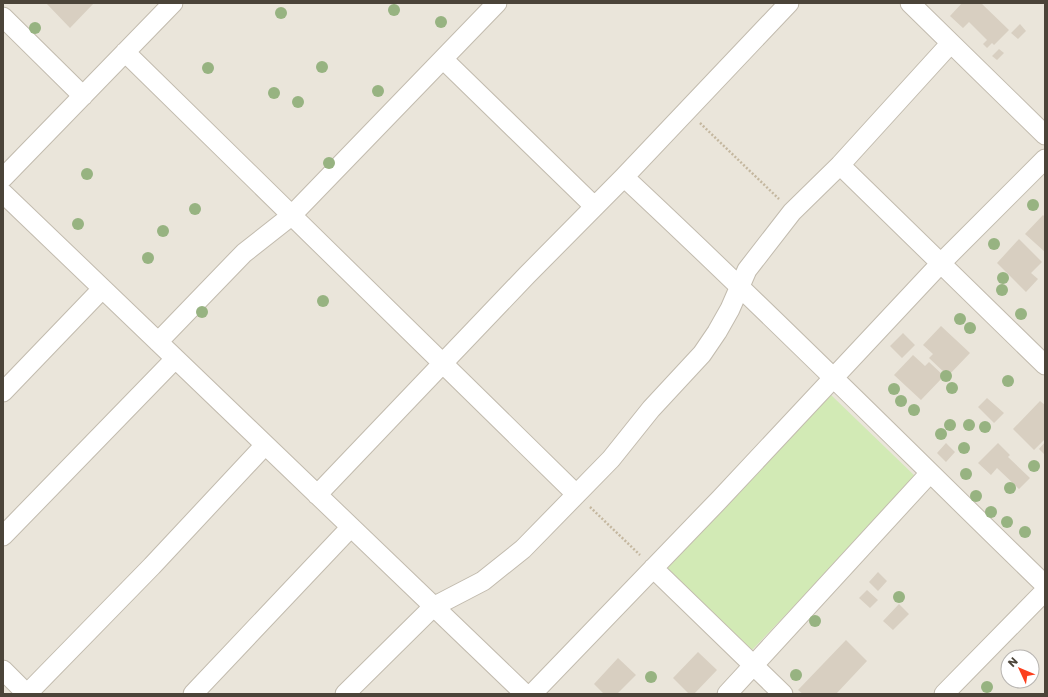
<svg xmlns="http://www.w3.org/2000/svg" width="1048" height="697" viewBox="0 0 1048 697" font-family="Poppins,sans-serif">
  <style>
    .residential { fill: #eae5da; fill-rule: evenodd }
    .green { fill: #d2eab5 }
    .building { fill: #d8cfc1 }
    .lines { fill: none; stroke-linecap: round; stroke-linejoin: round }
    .minor-casing { stroke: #c2bbae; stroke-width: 21 }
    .path { stroke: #c4b79f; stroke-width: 2.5; stroke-dasharray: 2 2; stroke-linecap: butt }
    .minor { stroke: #fff; stroke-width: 19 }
    .tree { fill: #97b381 }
  </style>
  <rect width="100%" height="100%" fill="#f6f3ec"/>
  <!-- residential -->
  <path class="residential" d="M3,3H1045V694H3ZM1008,657H1032V681H1008Z"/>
  <!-- green -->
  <path class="green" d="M830,394L917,478L752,650L665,567Z"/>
  <!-- building -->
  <path class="building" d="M46,3H94L70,28Z
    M962,3H981L1009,30L994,45L992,43L987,48L983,44L987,40L969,22L963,28L950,16Z
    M1020,24L1026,31L1018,39L1011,33Z
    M999,49L1004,53L997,60L992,56Z
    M1043,215L1045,217V252L1025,234Z
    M1019,239L1042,262L1031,273L1038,279L1026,292L997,263Z
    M941,326L970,353L948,376L929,358L933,354L923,345Z
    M903,333L915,345L902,358L890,346Z
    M913,355L925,366L929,362L944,376L921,400L894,375Z
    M987,398L1004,413L994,423L978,407Z
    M1040,401L1045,405V439L1034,450L1013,429Z
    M1045,442V455L1039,449Z
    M946,443L955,452L946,462L937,453Z
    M998,443L1010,455L1008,457L1030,478L1019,489L997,468L991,475L978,463Z
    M878,572L887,581L878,591L869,582Z
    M867,590L878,600L870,608L859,598Z
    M899,604L909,614L893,630L883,621Z
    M846,640L867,661L836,694H803L798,690Z
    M698,652L717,670L694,694H689L673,678Z
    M618,658L636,675L617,694H604L594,684Z"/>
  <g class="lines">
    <defs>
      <path id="minor" d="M910,3L1045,135
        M3,17L83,96
        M125,52L576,494
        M443,59L594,206
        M840,165L1045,365
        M624,177C767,310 905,449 1045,585
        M3,178L173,3
        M3,193L525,694
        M158,342L244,253L291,216L497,3
        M3,392L102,289
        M317,495L527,275L624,177L789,3
        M3,536L175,359
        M653,568L783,694
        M3,670L27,694
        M27,694L152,566L265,445
        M193,694L351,527
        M345,694L433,607L483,581L523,549L611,459L651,409L702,354L717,332L730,309L747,270L792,212L840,165L950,44
        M532,694L720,499L941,263L1045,159
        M727,694L930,473
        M944,694L1045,591"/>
    </defs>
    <!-- minor casing -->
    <use href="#minor" class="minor-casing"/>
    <!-- path -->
    <path class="path" d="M700,123L779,199
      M590,507L640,555"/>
    <!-- minor -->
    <use href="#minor" class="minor"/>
  </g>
  <!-- trees -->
  <g class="tree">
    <circle cx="394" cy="10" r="6"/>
    <circle cx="281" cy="13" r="6"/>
    <circle cx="441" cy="22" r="6"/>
    <circle cx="35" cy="28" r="6"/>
    <circle cx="322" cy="67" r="6"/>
    <circle cx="208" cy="68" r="6"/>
    <circle cx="378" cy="91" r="6"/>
    <circle cx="274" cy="93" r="6"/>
    <circle cx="298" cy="102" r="6"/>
    <circle cx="329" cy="163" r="6"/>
    <circle cx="87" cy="174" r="6"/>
    <circle cx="1033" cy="205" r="6"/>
    <circle cx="195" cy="209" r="6"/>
    <circle cx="78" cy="224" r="6"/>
    <circle cx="163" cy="231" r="6"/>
    <circle cx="994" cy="244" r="6"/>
    <circle cx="148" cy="258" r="6"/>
    <circle cx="1003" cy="278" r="6"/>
    <circle cx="1002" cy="290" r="6"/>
    <circle cx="323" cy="301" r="6"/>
    <circle cx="202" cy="312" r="6"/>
    <circle cx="1021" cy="314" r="6"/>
    <circle cx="960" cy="319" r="6"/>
    <circle cx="970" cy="328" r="6"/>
    <circle cx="946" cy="376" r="6"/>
    <circle cx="1008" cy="381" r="6"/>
    <circle cx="952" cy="388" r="6"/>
    <circle cx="894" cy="389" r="6"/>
    <circle cx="901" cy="401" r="6"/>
    <circle cx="914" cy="410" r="6"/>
    <circle cx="950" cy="425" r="6"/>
    <circle cx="969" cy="425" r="6"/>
    <circle cx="985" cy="427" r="6"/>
    <circle cx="941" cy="434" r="6"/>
    <circle cx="964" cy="448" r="6"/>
    <circle cx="1034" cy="466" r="6"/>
    <circle cx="966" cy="474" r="6"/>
    <circle cx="1010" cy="488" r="6"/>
    <circle cx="976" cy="496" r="6"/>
    <circle cx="991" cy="512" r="6"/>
    <circle cx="1007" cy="522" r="6"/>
    <circle cx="1025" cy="532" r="6"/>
    <circle cx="899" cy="597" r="6"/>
    <circle cx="815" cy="621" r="6"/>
    <circle cx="796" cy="675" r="6"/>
    <circle cx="651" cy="677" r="6"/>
    <circle cx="987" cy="687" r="6"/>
  </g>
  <!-- border -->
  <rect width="1048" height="697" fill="none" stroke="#4b4439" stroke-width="8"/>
  <!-- north arrow -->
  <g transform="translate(1020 669) rotate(314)"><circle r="19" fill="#ffffff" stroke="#b7b4b0"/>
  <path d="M0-3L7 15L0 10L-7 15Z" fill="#fc3f1d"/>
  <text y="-6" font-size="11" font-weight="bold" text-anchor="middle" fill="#4b4439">N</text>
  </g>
</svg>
